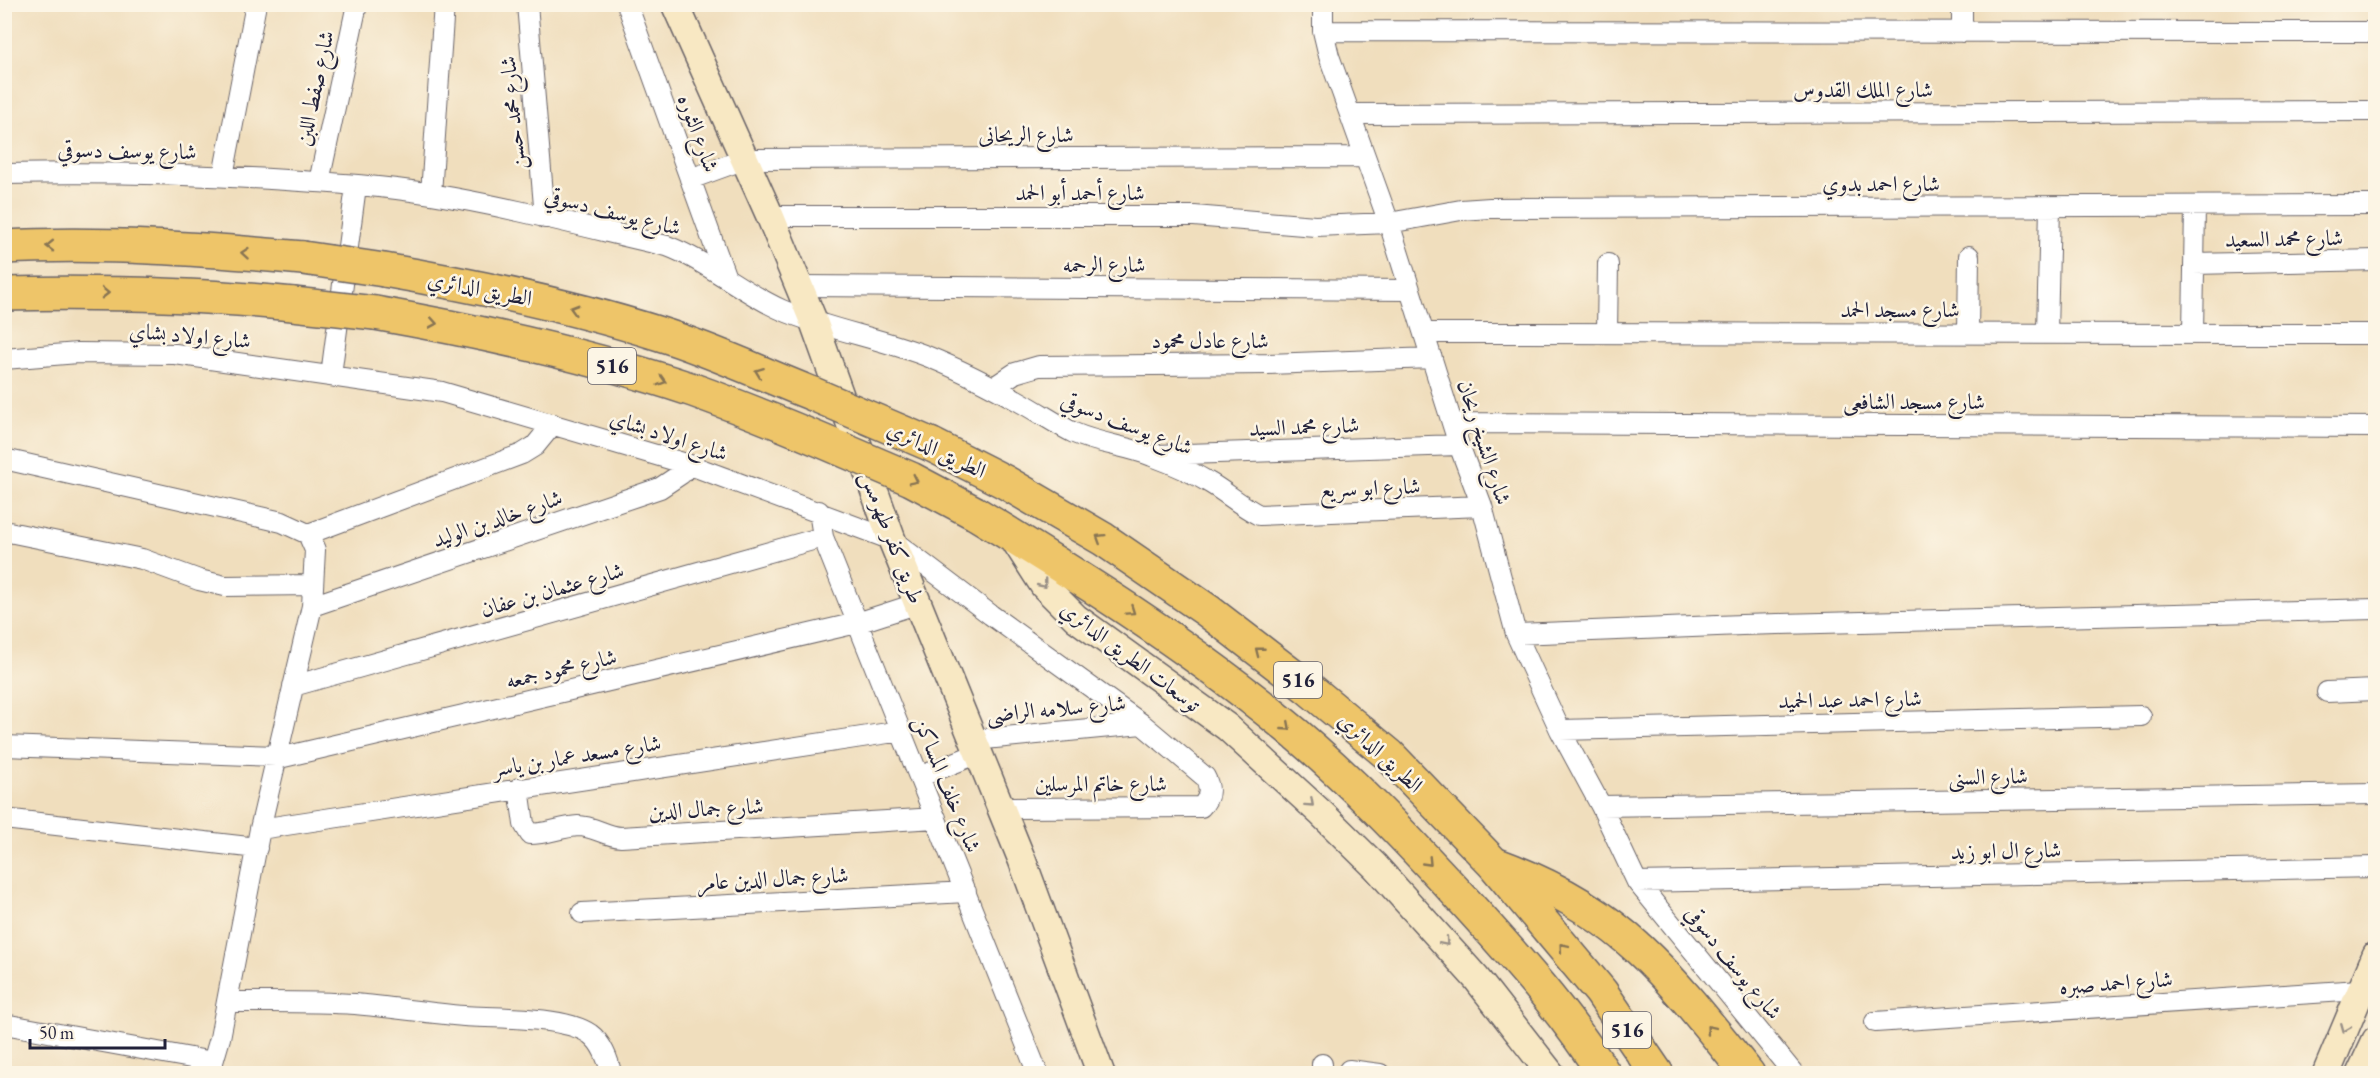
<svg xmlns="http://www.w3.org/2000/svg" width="2380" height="1078" viewBox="0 0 2380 1078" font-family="'EB Garamond',Amiri,serif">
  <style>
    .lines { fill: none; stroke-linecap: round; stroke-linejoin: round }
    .street-casing { stroke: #6a6468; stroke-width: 22 }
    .secondary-casing { stroke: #6a6468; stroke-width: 30 }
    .highway-casing { stroke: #6a6468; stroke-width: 36 }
    .street { stroke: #fff; stroke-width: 20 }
    .secondary { stroke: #f8e8c3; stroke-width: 27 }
    .highway { stroke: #eec569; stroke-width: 33 }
    .highway-bridge-casing { stroke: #6a6468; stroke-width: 36; stroke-linecap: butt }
    .highway-bridge { stroke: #eec569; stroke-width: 33 }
    .oneway { stroke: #887452 }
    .oneway2 { stroke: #988f86 }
    .labels { text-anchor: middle; stroke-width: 5; stroke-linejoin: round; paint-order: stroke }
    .shield { fill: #fcf5e5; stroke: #63616e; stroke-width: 1.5 }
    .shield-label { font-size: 21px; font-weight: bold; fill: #22223b }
    .street-label { font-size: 22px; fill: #22223b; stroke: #fcf5e5 }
  </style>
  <rect width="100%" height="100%" fill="#fcf5e5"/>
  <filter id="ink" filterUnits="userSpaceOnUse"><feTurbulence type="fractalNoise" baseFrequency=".0167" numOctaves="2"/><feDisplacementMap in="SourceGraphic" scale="12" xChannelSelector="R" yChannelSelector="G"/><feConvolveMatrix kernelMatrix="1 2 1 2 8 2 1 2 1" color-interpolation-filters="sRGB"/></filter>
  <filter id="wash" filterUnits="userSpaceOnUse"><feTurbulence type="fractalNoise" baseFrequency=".008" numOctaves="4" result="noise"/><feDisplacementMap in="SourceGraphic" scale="24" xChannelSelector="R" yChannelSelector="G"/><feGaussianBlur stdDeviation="1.35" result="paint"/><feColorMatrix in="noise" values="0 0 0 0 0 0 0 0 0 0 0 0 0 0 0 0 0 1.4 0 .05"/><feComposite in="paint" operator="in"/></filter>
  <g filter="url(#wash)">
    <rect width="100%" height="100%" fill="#f0debd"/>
  </g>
  <g filter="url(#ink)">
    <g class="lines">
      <defs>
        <path id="street" d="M527,4L545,218
          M627,4L726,278
          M1323,4V31L1329,56L1389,223L1459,445L1482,506L1516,634L1560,730L1601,806L1637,882L1794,1074
          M1962,4V32
          M1323,31L2376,32
          M1351,114L2376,111
          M4,174C99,172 192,174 286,180C334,183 384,186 431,194C511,207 589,228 667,246C709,262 741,292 782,310C829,330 881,338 929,357C961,370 992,386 1022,403C1040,413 1056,424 1074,433C1099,444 1127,446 1152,456C1171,463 1192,472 1210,483C1227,493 1241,506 1259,515L1482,506
          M223,176L256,4
          M690,179L745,159L1364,157
          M319,182L357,4
          M431,194L444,4
          M770,216H1194L1315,226L1389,223L1461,210L1490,208L2376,205
          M2194,264L2376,260
          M799,286L1409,290
          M1424,333L2376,334
          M1607,333L1608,264
          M1968,333L1969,256
          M2047,333L2050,207
          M2193,334L2195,206
          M4,359L78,353L175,354L442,392L690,465L892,540L991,615L1142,724L1205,777C1211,788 1210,798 1201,807L1001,808
          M331,375L356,186
          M994,387L1015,373L1039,366L1268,364L1432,358
          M1453,423L2376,427
          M1156,455L1459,445
          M4,459L282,522L308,534L315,550L312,606L260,829L220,1038L213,1062L4,1024
          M819,511L823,537L1038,1074
          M4,531L142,559L199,580L225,586L313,585
          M308,534L522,454L535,446L553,424
          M312,606L660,488L681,474L690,465
          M1516,634L1742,625L2376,609
          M293,686L823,537
          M2327,692L2376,690
          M1560,730L2141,716
          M974,740L1142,724
          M4,746L276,756
          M275,759L857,623L919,603
          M919,777L979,753
          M519,788L524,824L530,834C546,834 562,827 578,826C594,826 605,836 621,837L936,818
          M1601,806L2376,794
          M4,819L257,848
          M260,829L901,731
          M1637,882L2376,867
          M582,913L966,892
          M227,1002C269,1002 312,1001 355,1004C391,1007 427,1013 464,1016C496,1018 564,1016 590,1034C601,1042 609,1060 611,1074
          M1875,1022L2360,990
          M1349,1070L1380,1074
          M1322,1074V1064"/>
        <path id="secondary" d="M675,4L770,216L813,320L892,540L1022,860L1101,1074
          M1012,536L1044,586L1076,618L1227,727L1322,814L1375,866L1476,978L1551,1074
          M2326,1074L2376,955
          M2360,1074L2376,1040"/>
        <path id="highway" d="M4,247C104,242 204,249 303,258
          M384,270C477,286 569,305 660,334C712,350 762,374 813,394
          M4,294C101,292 197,294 293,304
          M375,313C483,332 589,355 693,390C743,408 792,428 841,449
          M932,445L1005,482L1103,539L1208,611L1307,687L1389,755L1493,863L1601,992L1657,1074
          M975,513C1080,577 1183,642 1279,720C1347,775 1408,840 1467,904C1516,958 1565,1012 1604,1074
          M1497,865C1549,884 1598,911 1639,949C1679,986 1713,1031 1748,1074"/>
      </defs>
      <!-- street casing -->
      <use href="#street" class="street-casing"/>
      <!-- secondary casing -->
      <use href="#secondary" class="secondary-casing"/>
      <!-- highway casing -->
      <use href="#highway" class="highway-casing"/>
      <!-- street -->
      <use href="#street" class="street"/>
      <!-- secondary -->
      <use href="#secondary" class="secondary"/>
      <!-- highway -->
      <use href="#highway" class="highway"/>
      <defs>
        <path id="highway-bridge" d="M303,258L384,270
          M293,304L375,313
          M813,394L932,445
          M841,449L911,479L975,513"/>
      </defs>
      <!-- highway-bridge casing -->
      <use href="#highway-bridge" class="highway-bridge-casing"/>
      <!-- highway-bridge -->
      <use href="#highway-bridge" class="highway-bridge"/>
    </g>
    <!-- one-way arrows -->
    <defs><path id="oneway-chevron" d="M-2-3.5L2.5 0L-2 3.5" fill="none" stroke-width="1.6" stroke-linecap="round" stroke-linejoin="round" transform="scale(1.5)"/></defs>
    <g class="oneway">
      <use href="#oneway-chevron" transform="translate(50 246) rotate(179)"/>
      <use href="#oneway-chevron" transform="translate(245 253) rotate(-175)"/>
      <use href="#oneway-chevron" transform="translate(105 293) rotate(1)"/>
      <use href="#oneway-chevron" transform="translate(574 309) rotate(-164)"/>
      <use href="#oneway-chevron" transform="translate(433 323) rotate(10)"/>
      <use href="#oneway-chevron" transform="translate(759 372) rotate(-159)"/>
      <use href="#oneway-chevron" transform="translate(662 381) rotate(17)"/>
      <use href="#oneway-chevron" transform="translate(914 480) rotate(26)"/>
      <use href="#oneway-chevron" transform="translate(1100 538) rotate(-148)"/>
      <use href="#oneway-chevron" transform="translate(1131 611) rotate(34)"/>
      <use href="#oneway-chevron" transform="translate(1259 651) rotate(-142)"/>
      <use href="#oneway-chevron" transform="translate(1287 727) rotate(41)"/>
      <use href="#oneway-chevron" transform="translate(1428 862) rotate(46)"/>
      <use href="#oneway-chevron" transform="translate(1563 947) rotate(-130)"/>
      <use href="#oneway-chevron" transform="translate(1710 1029) rotate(-130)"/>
    </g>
    <g class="oneway2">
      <use href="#oneway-chevron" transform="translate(1043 584) rotate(51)"/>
      <use href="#oneway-chevron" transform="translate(1310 803) rotate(42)"/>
      <use href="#oneway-chevron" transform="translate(1445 942) rotate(49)"/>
      <use href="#oneway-chevron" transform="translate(2345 1028) rotate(112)"/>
    </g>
  </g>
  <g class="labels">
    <!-- shield labels -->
    <g class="shield">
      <rect x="588" y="348" width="48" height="36" rx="4.5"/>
      <rect x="1274" y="662" width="48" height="36" rx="4.5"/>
      <rect x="1603" y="1012" width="48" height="36" rx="4.5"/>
    </g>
    <g class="shield-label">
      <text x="612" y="373">516</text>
      <text x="1298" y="687">516</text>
      <text x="1627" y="1037">516</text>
    </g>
    <!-- street labels -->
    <g class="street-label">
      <text transform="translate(314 88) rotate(-78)" y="8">شارع صفط اللبن</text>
      <text x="1863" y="97">شارع الملك القدوس</text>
      <text transform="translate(512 113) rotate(-95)" y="8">شارع محمد حسن</text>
      <text transform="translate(699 133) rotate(70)" y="8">شارع الثوره</text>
      <text x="1026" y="142">شارع الريحانى</text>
      <text transform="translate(127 150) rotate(1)" y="8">شارع يوسف دسوقي</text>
      <text x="1881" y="191">شارع احمد بدوي</text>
      <text x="1080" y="200">شارع أحمد أبو الحمد</text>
      <text transform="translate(613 211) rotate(14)" y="8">شارع يوسف دسوقي</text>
      <text transform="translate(2284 238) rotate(-1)" y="8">شارع محمد السعيد</text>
      <text x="1104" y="272">شارع الرحمه</text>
      <text transform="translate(480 288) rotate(11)" y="8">الطريق الدائري</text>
      <text x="1900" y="317">شارع مسجد الحمد</text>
      <text transform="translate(190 335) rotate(5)" y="8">شارع اولاد بشاي</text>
      <text x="1210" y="348">شارع عادل محمود</text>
      <text x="1914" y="409">شارع مسجد الشافعى</text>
      <text transform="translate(1127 423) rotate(21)" y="8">شارع يوسف دسوقي</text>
      <text transform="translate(1304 426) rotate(-2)" y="8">شارع محمد السيد</text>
      <text transform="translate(669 435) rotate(18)" y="8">شارع اولاد بشاي</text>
      <text transform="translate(1485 442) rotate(72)" y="8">شارع الشيخ ريحان</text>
      <text transform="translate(937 449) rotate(25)" y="8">الطريق الدائري</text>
      <text transform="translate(1370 487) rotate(-2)" y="8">شارع ابو سريع</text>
      <text transform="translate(497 518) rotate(-19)" y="8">شارع خالد بن الوليد</text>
      <text transform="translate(893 537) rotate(69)" y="8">طريق كفر طهرمس</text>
      <text transform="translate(552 589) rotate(-16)" y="8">شارع عثمان بن عفان</text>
      <text transform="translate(1131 656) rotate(37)" y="8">توسعات الطريق الدائري</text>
      <text transform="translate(561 668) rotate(-13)" y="8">شارع محمود جمعه</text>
      <text transform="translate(1850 699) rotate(-1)" y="8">شارع احمد عبد الحميد</text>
      <text transform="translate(1056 708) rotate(-5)" y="8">شارع سلامه الراضى</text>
      <text transform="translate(1381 752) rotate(43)" y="8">الطريق الدائري</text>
      <text transform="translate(577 755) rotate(-9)" y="8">شارع مسعد عمار بن ياسر</text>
      <text transform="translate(1988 776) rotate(-1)" y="8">شارع السنى</text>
      <text x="1101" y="791">شارع خاتم المرسلين</text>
      <text transform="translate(948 784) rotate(68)" y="8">شارع خلف المساكن</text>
      <text transform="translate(706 808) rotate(-3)" y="8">شارع جمال الدين</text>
      <text transform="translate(2006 850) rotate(-1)" y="8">شارع ال ابو زيد</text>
      <text transform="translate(773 878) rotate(-3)" y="8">شارع جمال الدين عامر</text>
      <text transform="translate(1734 962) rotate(51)" y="8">شارع يوسف دسوقي</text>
      <text transform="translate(2116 982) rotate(-4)" y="8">شارع احمد صبره</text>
    </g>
  </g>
  <!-- margin -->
  <rect width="2380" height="1078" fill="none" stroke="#fcf5e5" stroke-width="24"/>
  <!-- scale -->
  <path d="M30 1039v9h135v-9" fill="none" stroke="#22223b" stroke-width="3"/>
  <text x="39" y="1039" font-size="18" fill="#22223b" stroke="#fcf5e5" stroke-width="4.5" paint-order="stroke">50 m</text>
</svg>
